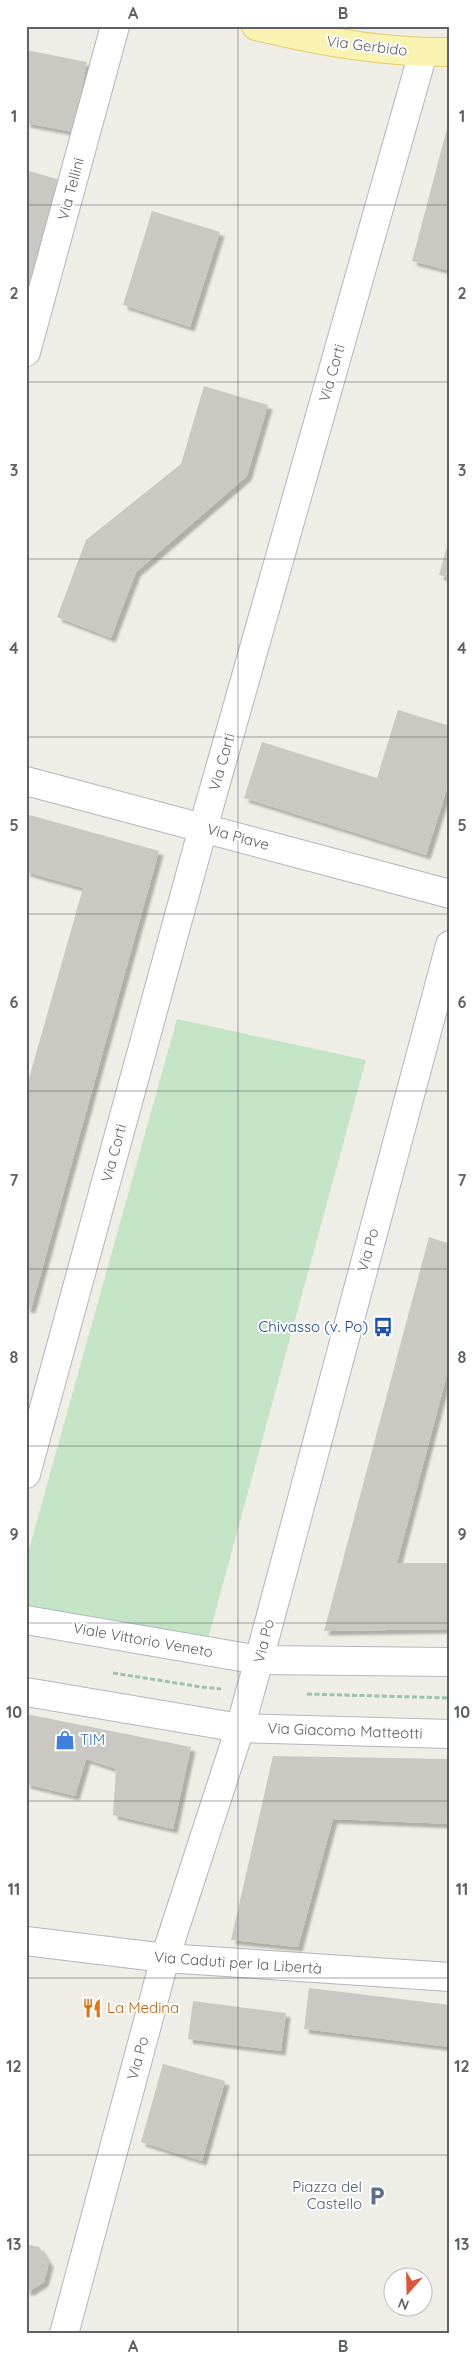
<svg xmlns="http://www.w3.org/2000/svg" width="476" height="2360" viewBox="0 0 476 2360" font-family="Quicksand,sans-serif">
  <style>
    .green { fill: #c4e4c6 }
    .building { fill: #cac8c2; filter: url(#shadow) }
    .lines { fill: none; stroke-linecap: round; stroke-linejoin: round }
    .street-casing { stroke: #b3b5b9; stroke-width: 30 }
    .secondary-casing { stroke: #b4b7bc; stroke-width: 30 }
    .primary-casing { stroke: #e7cb67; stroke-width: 30 }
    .path { stroke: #9cc2aa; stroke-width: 3; stroke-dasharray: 5 2.5; stroke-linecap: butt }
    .street { stroke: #fff; stroke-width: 28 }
    .secondary { stroke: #fff; stroke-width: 28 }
    .primary { stroke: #f9f2b0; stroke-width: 28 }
    .grid { fill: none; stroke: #5d6065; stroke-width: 1; stroke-opacity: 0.55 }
    .labels { text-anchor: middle; stroke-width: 4; stroke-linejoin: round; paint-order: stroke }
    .street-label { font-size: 15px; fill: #5d6065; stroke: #fff }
    .transit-label { font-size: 15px; fill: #164399; stroke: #fff; text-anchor: end }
    .shop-label { font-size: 15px; fill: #366cbe; stroke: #fff; text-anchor: start }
    .food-label { font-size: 15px; fill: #c56008; stroke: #fff; text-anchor: start }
    .service-label { font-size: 15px; fill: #4e5e75; stroke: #fff; text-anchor: end }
    .neatline { fill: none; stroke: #5d6065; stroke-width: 2 }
    .grid-label { font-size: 16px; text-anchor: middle; font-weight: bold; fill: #5d6065 }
  </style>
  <defs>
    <filter id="shadow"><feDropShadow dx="4.5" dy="4.5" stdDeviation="1" flood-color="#0004"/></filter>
  </defs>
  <rect width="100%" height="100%" fill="#eeede6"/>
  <!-- green -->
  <path class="green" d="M177,1019L366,1060L207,1642L26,1616V1560Z"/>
  <!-- building -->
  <path class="building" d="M26,50L87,62L73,132L26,123Z
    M449,121H450V271L412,261Z
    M26,170L60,180L29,284L26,283Z
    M152,211L220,232L190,327L123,305Z
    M204,386L268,405L247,476L136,572L111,638L57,617L86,540L181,464Z
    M449,540H450V578L439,575Z
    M398,710L450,726V779L426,855L244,798L262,742L377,778Z
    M26,814L159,851L31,1309L26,1308V1089L83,888L26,872Z
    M429,1237L450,1244V1363L397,1563H450V1629L324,1631Z
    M26,1714L191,1747L173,1829L113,1815L116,1769L86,1759L75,1796L26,1784Z
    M273,1756L450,1759V1824L333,1819L298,1947L231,1940Z
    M309,1988L450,2005V2047L304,2029Z
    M193,2001L286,2013L281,2051L188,2039Z
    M163,2064L225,2081L202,2161L141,2142Z
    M26,2244L39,2247L49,2263L44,2282L30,2291H26Z"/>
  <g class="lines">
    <defs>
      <path id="street" d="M26,352L115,26
        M26,781L450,894
        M26,1474L203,828L423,53
        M26,1941L165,1958L450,1977
        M64,2334L165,1958L240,1728L259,1660L450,945"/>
      <path id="secondary" d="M26,1620L259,1660L450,1662
        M26,1692L240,1728L450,1734"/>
      <path id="primary" d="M256,26C320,41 384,53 450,52"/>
    </defs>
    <!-- street casing -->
    <use href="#street" class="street-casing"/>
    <!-- secondary casing -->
    <use href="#secondary" class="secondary-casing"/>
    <!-- primary casing -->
    <use href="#primary" class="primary-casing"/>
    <!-- path -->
    <path class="path" d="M113,1673L201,1687L221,1689
      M307,1694L450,1698"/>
    <!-- street -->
    <use href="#street" class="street"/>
    <!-- secondary -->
    <use href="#secondary" class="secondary"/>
    <!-- primary -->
    <use href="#primary" class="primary"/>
  </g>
  <!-- grid -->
  <path class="grid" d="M238,26V2334M26,205H450M26,382H450M26,559H450M26,737H450M26,914H450M26,1091H450M26,1269H450M26,1446H450M26,1623H450M26,1801H450M26,1978H450M26,2155H450"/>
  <!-- icons -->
  <defs>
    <symbol id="bus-bare" viewBox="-9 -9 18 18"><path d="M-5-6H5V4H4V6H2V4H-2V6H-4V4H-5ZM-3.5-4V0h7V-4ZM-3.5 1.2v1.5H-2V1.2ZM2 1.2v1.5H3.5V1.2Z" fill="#1a4fb4" stroke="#fff" stroke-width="2.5" paint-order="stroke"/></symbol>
    <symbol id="shop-bare" viewBox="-9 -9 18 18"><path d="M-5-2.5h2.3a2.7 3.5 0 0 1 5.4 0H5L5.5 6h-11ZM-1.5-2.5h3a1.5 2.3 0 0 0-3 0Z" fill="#3f7fe0" stroke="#fff" stroke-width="2.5" paint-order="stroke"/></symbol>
    <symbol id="restaurant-bare" viewBox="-9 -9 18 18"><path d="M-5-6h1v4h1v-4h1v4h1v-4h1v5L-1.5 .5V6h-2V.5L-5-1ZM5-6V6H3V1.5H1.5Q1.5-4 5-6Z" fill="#e8710a" stroke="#fff" stroke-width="2.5" paint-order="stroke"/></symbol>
    <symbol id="parking-bare" viewBox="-9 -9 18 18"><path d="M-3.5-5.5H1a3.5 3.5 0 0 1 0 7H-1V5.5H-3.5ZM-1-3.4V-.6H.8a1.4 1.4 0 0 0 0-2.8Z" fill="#5c6f8a" stroke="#fff" stroke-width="2.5" paint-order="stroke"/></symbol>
  </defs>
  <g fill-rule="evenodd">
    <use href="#bus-bare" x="369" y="1313" width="28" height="28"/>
    <use href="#shop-bare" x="51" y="1726" width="28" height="28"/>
    <use href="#restaurant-bare" x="78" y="1994" width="28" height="28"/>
    <use href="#parking-bare" x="363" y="2182" width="28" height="28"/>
  </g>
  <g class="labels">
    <!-- street labels -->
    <g class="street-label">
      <text transform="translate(367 46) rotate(7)" y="5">Via Gerbido</text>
      <text transform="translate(71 189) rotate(-75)" y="5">Via Tellini</text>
      <text transform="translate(332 373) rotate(-74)" y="5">Via Corti</text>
      <text transform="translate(222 762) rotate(-74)" y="5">Via Corti</text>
      <text transform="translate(238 837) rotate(15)" y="5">Via Piave</text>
      <text transform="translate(114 1153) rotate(-75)" y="5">Via Corti</text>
      <text transform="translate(368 1250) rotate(-75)" y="5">Via Po</text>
      <text transform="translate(143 1640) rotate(10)" y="5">Viale Vittorio Veneto</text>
      <text transform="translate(264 1641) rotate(-76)" y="5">Via Po</text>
      <text transform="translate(345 1731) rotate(2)" y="5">Via Giacomo Matteotti</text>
      <text transform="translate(238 1963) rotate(4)" y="5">Via Caduti per la Libertà</text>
      <text transform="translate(138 2058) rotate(-75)" y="5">Via Po</text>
    </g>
    <!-- transit labels -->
    <g class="transit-label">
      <text x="368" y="1332">Chivasso (v. Po)</text>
    </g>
    <!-- shop labels -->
    <g class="shop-label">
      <text x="80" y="1745">TIM</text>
    </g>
    <!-- food labels -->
    <g class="food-label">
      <text x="107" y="2013">La Medina</text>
    </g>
    <!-- service labels -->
    <g class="service-label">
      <text x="362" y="2192">Piazza del<tspan x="362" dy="17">Castello</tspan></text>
    </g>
  </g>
  <!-- border -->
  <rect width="476" height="2360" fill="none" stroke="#ffffff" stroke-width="55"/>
  <!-- north arrow -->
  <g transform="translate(408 2292) rotate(200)"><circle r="24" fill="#ffffff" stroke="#bebfc1"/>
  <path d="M0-4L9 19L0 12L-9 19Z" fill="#dc543e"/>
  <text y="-8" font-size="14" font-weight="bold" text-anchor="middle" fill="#5d6065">N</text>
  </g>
  <rect x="28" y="28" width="420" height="2304" class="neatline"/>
  <g class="grid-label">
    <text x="133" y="19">A</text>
    <text x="343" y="19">B</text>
    <text x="14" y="122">1</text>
    <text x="462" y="122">1</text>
    <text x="14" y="299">2</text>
    <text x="462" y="299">2</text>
    <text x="14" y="476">3</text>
    <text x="462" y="476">3</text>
    <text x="14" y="654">4</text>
    <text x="462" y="654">4</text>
    <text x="14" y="831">5</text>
    <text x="462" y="831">5</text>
    <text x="14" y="1008">6</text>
    <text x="462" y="1008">6</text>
    <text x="14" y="1186">7</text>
    <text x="462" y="1186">7</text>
    <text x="14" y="1363">8</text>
    <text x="462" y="1363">8</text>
    <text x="14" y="1540">9</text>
    <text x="462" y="1540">9</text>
    <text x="14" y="1718">10</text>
    <text x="462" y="1718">10</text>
    <text x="14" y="1895">11</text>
    <text x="462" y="1895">11</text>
    <text x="14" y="2072">12</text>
    <text x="462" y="2072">12</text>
    <text x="14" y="2250">13</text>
    <text x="462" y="2250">13</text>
    <text x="133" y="2352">A</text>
    <text x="343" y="2352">B</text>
  </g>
</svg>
